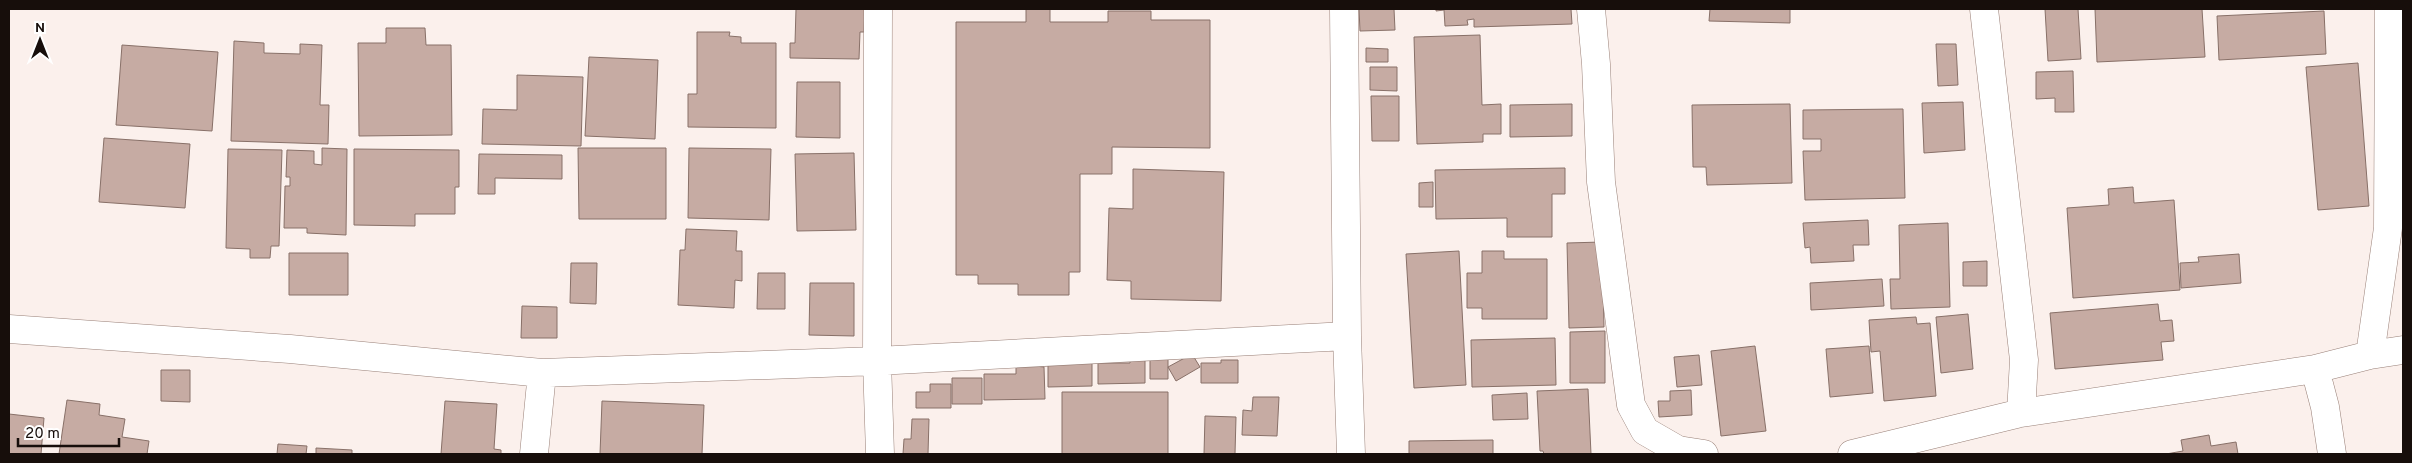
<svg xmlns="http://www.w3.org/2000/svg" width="2412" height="463" viewBox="0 0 2412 463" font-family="Overpass,sans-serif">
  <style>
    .building { fill: #c6aba3; stroke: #887068 }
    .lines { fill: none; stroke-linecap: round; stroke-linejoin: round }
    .minor-casing { stroke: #998078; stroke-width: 29 }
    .minor { stroke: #fff; stroke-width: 28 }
  </style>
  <rect width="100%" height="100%" fill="#fbf0ec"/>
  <!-- building -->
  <path class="building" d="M796,9H865L864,32H860L859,59L790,58V43H795Z
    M1026,9H1050V22H1108V11H1151V20H1210V148L1112,147V174H1080V272H1069V295H1018V284H978V275H956V22H1026Z
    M1359,9H1394L1395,30L1360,31Z
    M1436,9H1571L1572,24L1474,27V19L1467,20L1468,25L1445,26L1444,10L1436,11Z
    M1710,9H1790V23L1709,21Z
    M2045,9H2078L2081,59L2048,61Z
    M2095,9H2202L2205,57L2097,62Z
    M2324,11L2326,54L2219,60L2217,16Z
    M386,28H425L426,45H451L452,135L359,136L358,43H386Z
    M697,32H730L729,36L741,37V43H776V128L688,127V94H697Z
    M1480,35L1482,105L1501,104V134H1483V142L1417,144L1414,37Z
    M234,41L264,43V53L300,54V44L322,45L320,105H329L328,144L231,141Z
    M1936,44H1956L1958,85L1938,86Z
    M122,45L218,52L212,131L116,125Z
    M1366,48L1388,49V62H1366Z
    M589,57L658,60L655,139L585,136Z
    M2358,63L2369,206L2318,210L2306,67Z
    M1370,67H1397V91L1370,90Z
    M2073,71L2074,112H2055V98L2036,99V72Z
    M517,75L583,77L581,146L482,144L483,109L517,110Z
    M797,82H840V138L796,137Z
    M1371,96H1399V141H1372Z
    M1963,102L1965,150L1924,153L1922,103Z
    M1572,104V136L1510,137V105Z
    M1790,104L1792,183L1707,185L1706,167H1693L1692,105Z
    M1903,109L1905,198L1805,200L1803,151H1821V139H1803V110Z
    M104,138L190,144L185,208L99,202Z
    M322,148L347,149L346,235L307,233V228H284L285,186H290V177H286L287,150L314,151V164L322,165Z
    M578,148H666V219H579Z
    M689,148L771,149L769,220L688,218Z
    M228,149L282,150L279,246H271L270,258H250V249L226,248Z
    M354,149L459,150V187H455V214H415V226L354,225Z
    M854,153L856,230L797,231L795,154Z
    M479,154L562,155V179L495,178V194H478Z
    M1565,168V194H1552V237H1507V218L1436,219L1435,170Z
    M1133,169L1224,172L1221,301L1131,299V281L1107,280L1109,208L1133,209Z
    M1433,182V207H1419V183Z
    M2133,187L2134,203L2174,200L2180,290L2073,298L2067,208L2109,205L2108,189Z
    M1868,220L1869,245H1853L1854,261L1811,263L1810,247L1805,248L1803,223Z
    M1948,223L1950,307L1891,309L1890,279H1900L1899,225Z
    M686,229L737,231L736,251H742V281L735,280L734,308L678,305L680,250H685Z
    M1602,242L1604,327L1569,328L1567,243Z
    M1459,251L1466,385L1414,388L1406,254Z
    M1482,251H1504V259H1547V319H1482V308H1467V273H1482Z
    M289,253H348V295H289Z
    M2239,254L2241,283L2181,288L2180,263L2199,262L2198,257Z
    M1987,261V286H1963V262Z
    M571,263H597L596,304L570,303Z
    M758,273H785V309H757Z
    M1882,279L1884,306L1811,310L1810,283Z
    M810,283H854V336L809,335Z
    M2158,304L2160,321L2172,320L2174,341L2161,342L2163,360L2055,369L2050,313Z
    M522,306L557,307V338H521Z
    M1968,314L1973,369L1941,373L1936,317Z
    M1916,317L1917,324L1930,323L1936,396L1884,401L1880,351L1871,352L1869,320Z
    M1605,331V383H1570V332Z
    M1555,338L1556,385L1472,387L1471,340Z
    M1755,346L1766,431L1721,436L1711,351Z
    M1869,346L1873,393L1830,397L1826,349Z
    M1192,354L1200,367L1176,381L1168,367Z
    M1150,355H1168V379H1150Z
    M1699,355L1702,385L1677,387L1674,357Z
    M1130,358H1145V383L1098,384V363H1130Z
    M1221,360H1238V383H1201V363H1221Z
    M1048,361H1092V386L1048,387Z
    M1016,364L1044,367L1045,399L984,400V374H1016Z
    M161,370H190V402L161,401Z
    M952,378H982V404H952Z
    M930,384H951V408H916V392H930Z
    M1588,389L1591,454H1544L1543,451H1540L1537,391Z
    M1691,390L1692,415L1659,417L1658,401H1670V391Z
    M1062,392H1168V454H1062Z
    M1527,393L1528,419L1493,420L1492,395Z
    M1253,397H1279L1277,436L1242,435L1243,410L1252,411Z
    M67,400L100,404L99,415L125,419L122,437L149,441L147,454H59Z
    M445,401L497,404L494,449L501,450V454H441Z
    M602,401L704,405L702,454H600Z
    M9,414L44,418L41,454H9Z
    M1205,416L1236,417L1235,454H1204Z
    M912,419H929L928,454H903L904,439H911Z
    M2209,435L2211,446L2236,442L2238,454H2166L2183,451L2181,440Z
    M1493,440V454H1409V441Z
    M278,444L307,446L306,454H309H277Z
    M316,448L352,450V454H316Z"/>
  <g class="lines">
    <defs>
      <path id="minor" d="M878,9L877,361L880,454
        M1344,9L1347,336L1351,454
        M1591,9L1596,64L1601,182L1631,405L1645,431L1678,450L1704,454
        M1984,9L2024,360L2021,413
        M9,329L290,349L542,373L877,361L1347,336
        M2370,355L2388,228L2389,9
        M2315,369L2325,407L2332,454
        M534,454L542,373
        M1852,454L2021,413L2315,369L2370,355L2403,350"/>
    </defs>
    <!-- minor casing -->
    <use href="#minor" class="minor-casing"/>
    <!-- minor -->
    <use href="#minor" class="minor"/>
  </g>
  <!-- border -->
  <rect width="2412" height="463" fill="none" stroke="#170e0b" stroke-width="20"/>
  <!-- north arrow -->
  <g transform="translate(40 40)" stroke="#ffffff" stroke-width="4" paint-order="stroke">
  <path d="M0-4L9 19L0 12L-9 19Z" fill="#170e0b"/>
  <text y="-8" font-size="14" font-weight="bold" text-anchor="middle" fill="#170e0b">N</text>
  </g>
  <!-- scale -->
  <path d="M18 438v8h101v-8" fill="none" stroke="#170e0b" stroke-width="2.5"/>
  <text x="25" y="438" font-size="15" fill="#170e0b" stroke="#ffffff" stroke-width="4" paint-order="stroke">20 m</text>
</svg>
